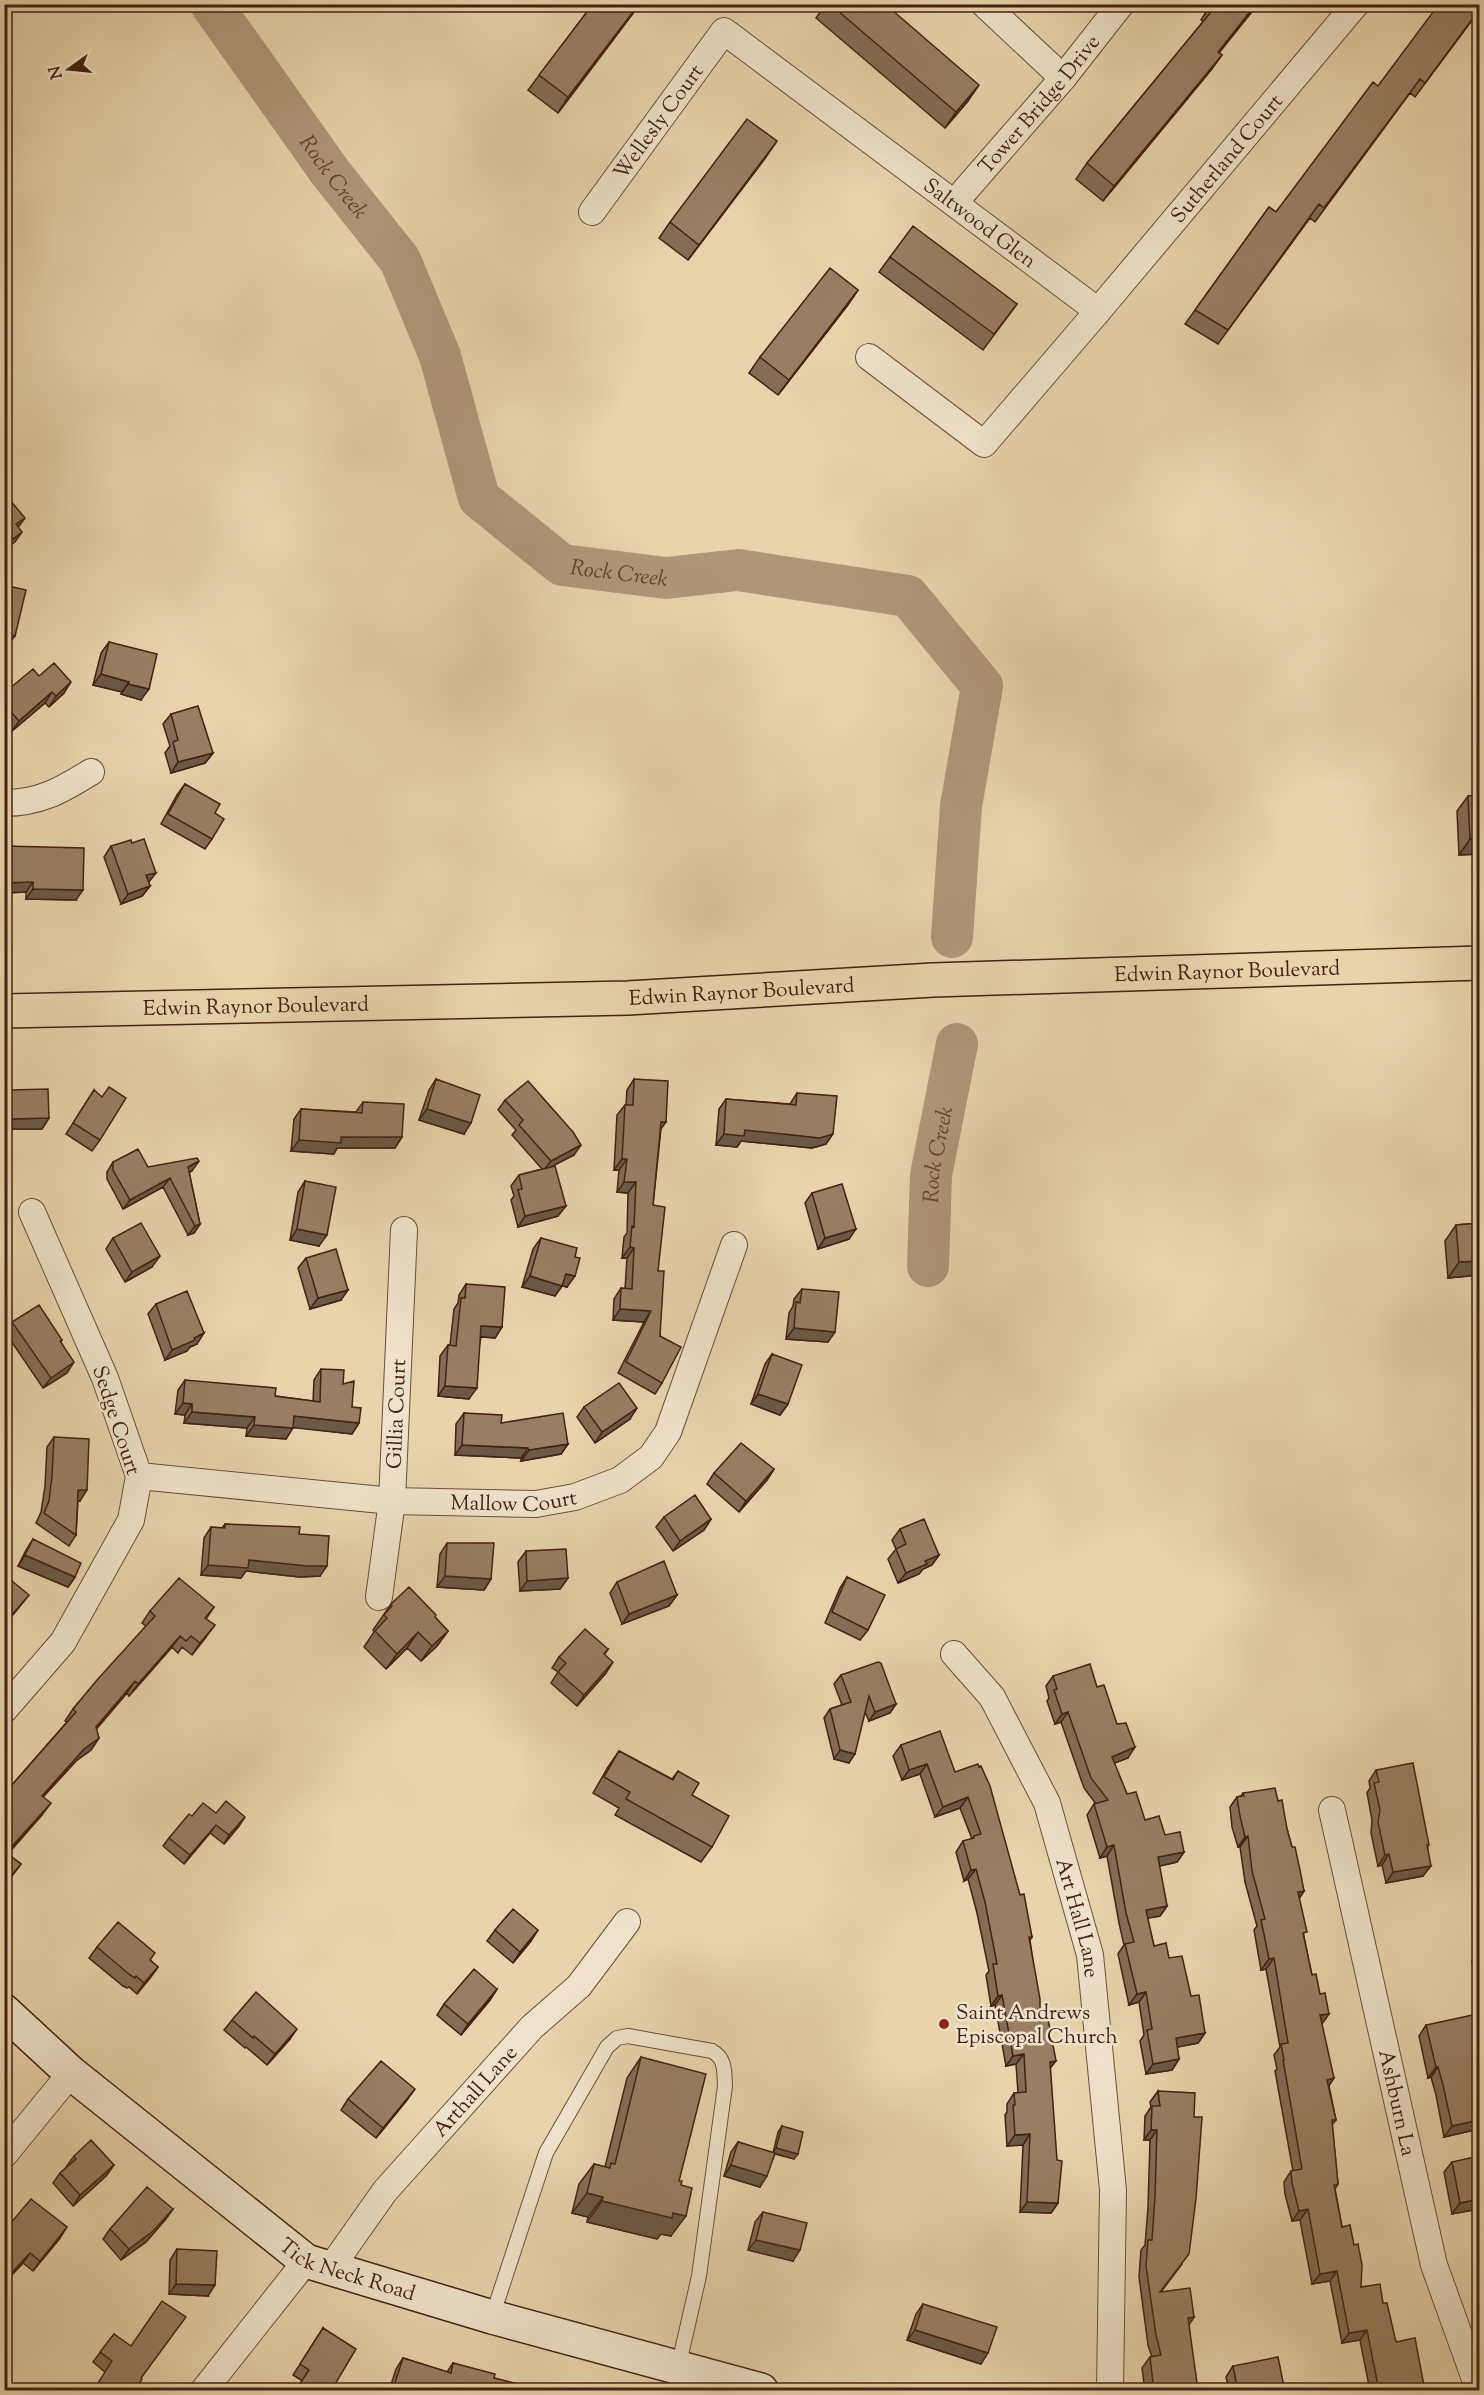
<svg xmlns="http://www.w3.org/2000/svg" width="1484" height="2395" viewBox="0 0 1484 2395" font-family="'Sorts Mill Goudy',serif">
  <style>
    .lines { fill: none; stroke-linecap: round; stroke-linejoin: round }
    .river { stroke: #b09679; stroke-width: 42 }
    .lane-casing { stroke: #6d4e3a; stroke-width: 16 }
    .street-casing { stroke: #6d4e3a; stroke-width: 28 }
    .secondary-casing { stroke: #442113; stroke-width: 36 }
    .primary-casing { stroke: #442113; stroke-width: 36 }
    .lane { stroke: #f0e2ca; stroke-width: 14 }
    .street { stroke: #f0e2ca; stroke-width: 26 }
    .secondary { stroke: #f0e2ca; stroke-width: 33 }
    .primary { stroke: #e8d3ad; stroke-width: 33 }
    .wall { fill: #846c55; stroke: #442113; stroke-width: 1.5 }
    .shaded-wall { fill: #6b5845; stroke: #442113; stroke-width: 1.5 }
    .building { fill: #997e63; stroke: #442113; stroke-width: 1.5 }
    .poi-dot { fill: #8f2418; stroke: #f0e2ca; stroke-width: 2 }
    .labels { text-anchor: middle; stroke-width: 5; stroke-linejoin: round; paint-order: stroke }
    .street-label { font-size: 21px; fill: #442113; stroke: #f0e2ca }
    .poi-label { font-size: 21px; fill: #442113; stroke: #f0e2ca; text-anchor: start }
    .water-label { font-size: 22px; font-style: italic; fill: #644432; stroke: #f0e2ca }
  </style>
  <rect width="100%" height="100%" fill="#e8d3ad"/>
  <filter id="stains"><feTurbulence type="fractalNoise" baseFrequency=".00333" numOctaves="4"/><feColorMatrix values="0 0 0 0 .2 0 0 0 0 .09 0 0 0 0 .02 0 0 0 .5 -.17"/></filter>
  <radialGradient id="worn" r=".72"><stop offset=".6" stop-color="#630" stop-opacity="0"/><stop offset="1" stop-color="#630" stop-opacity=".3"/></radialGradient>
  <g class="lines">
    <!-- river -->
    <g class="river">
      <path id="s1" d="M211,4L330,172L400,260L440,356L479,498L562,565L666,578L738,570L908,596L982,686L961,806L952,937"/>
      <path id="s2" d="M928,1266L931,1175L957,1044"/>
    </g>
    <defs>
      <path id="lane" d="M492,2317L546,2153L607,2047L617,2038L628,2036L712,2051C726,2059 724,2071 725,2086L699,2276L678,2368"/>
      <g id="street">
        <path d="M984,4L1063,78"/>
        <path id="s3" d="M955,202L1063,78L1121,4"/>
        <path id="s4" d="M592,212L724,31L1098,311"/>
        <path id="s5" d="M869,357L984,444L1098,311L1356,4"/>
        <path d="M4,803C40,803 62,790 91,772"/>
        <path id="s6" d="M139,1476L392,1501L536,1504L575,1497L620,1480L651,1457L668,1432L734,1245"/>
        <path id="s7" d="M379,1597L392,1501L404,1230"/>
        <path id="s8" d="M954,1654L992,1697L1047,1803L1090,1955L1113,2190L1110,2390"/>
        <path d="M4,1710L63,1642L131,1520L139,1476L105,1378L32,1212"/>
        <path id="s9" d="M1332,1810L1434,2265L1479,2390"/>
        <path d="M4,2155L71,2073"/>
        <path id="s10" d="M330,2269L385,2191L532,2027L579,1986L627,1922"/>
        <path d="M204,2390L306,2261"/>
      </g>
      <g id="secondary">
        <path id="s11" d="M4,2011L71,2073L306,2261L492,2317L761,2390"/>
      </g>
      <g id="primary">
        <path id="s12" d="M4,1011L628,998L933,980L1480,963"/>
      </g>
    </defs>
    <!-- lane casing -->
    <use href="#lane" class="lane-casing"/>
    <!-- street casing -->
    <use href="#street" class="street-casing"/>
    <!-- secondary casing -->
    <use href="#secondary" class="secondary-casing"/>
    <!-- primary casing -->
    <use href="#primary" class="primary-casing"/>
    <!-- lane -->
    <use href="#lane" class="lane"/>
    <!-- street -->
    <use href="#street" class="street"/>
    <!-- secondary -->
    <use href="#secondary" class="secondary"/>
    <!-- primary -->
    <use href="#primary" class="primary"/>
  </g>
  <!-- wall -->
  <path class="wall" d="M593,4H640L558,113L528,90Z
    M826,4H885L968,101L945,128L816,18Z
    M1211,4H1258L1219,53L1222,55L1211,70L1103,201L1076,179L1087,163L1203,22L1201,20Z
    M1479,11L1415,97L1410,93L1315,222L1310,218L1218,344L1185,324L1269,207L1276,212L1378,86Z
    M766,157L688,260L659,238L670,222Z
    M890,257L1017,304L983,350L879,272Z
    M858,290L847,306L778,395L749,373L760,357Z
    M109,642L141,700L121,694L122,692L93,685L101,653Z
    M39,676L64,693L49,707L45,703L12,731L4,723V693Z
    M171,714L213,753L205,763L171,773L165,753L170,746L163,724Z
    M185,784L215,813L212,839L205,849L161,824L177,795Z
    M1468,796L1479,854L1459,855L1457,811Z
    M4,846L76,900L26,899V892L4,893Z
    M111,846L149,883L150,886L142,896L121,904L104,857Z
    M436,1079L464,1134L419,1120L429,1090Z
    M634,1079L661,1129L653,1205L658,1271L660,1336L662,1383L655,1394L618,1373L644,1322L613,1320L614,1299L621,1288L625,1289L627,1258H622L624,1237L627,1233L628,1193L617,1192L619,1170H614L617,1115L625,1105H626L627,1090Z
    M10,1090L49,1118L42,1129H4V1098Z
    M94,1090L100,1140L92,1151L66,1134Z
    M797,1093L826,1144L812,1148L741,1141L737,1147L716,1145L719,1109L726,1099L790,1104Z
    M505,1100L574,1155L550,1167L558,1216L518,1227L511,1200L514,1196L511,1186L519,1175L542,1169L512,1135L516,1130L498,1110Z
    M363,1102L402,1137L395,1148H337L334,1154L291,1151L294,1119L301,1109L356,1112Z
    M113,1162L148,1167L192,1171L189,1172L200,1224L194,1233L188,1235L163,1187L123,1209L107,1179V1172Z
    M305,1181L319,1246L290,1240L298,1192Z
    M812,1193L849,1239L818,1249L805,1203Z
    M1479,1223V1275L1448,1278L1445,1241L1456,1225Z
    M113,1238L152,1267L125,1282L106,1249Z
    M541,1238L567,1287L562,1286L555,1296L522,1287L533,1249Z
    M306,1258L341,1300L310,1309L298,1268Z
    M466,1284L502,1327L495,1338L481,1337L469,1399L438,1396L440,1356L448,1345H450L454,1309L458,1303L459,1295Z
    M802,1289L828,1342L786,1339L789,1313L793,1306L794,1299Z
    M156,1304L197,1344L190,1347L187,1351L165,1360L148,1314Z
    M12,1322L62,1340L61,1342L67,1373L43,1388L5,1332Z
    M772,1354L788,1404L780,1415L751,1404L765,1364Z
    M321,1369L343,1384L359,1423L352,1434L293,1427L286,1439L246,1436L247,1428L184,1423L185,1415L175,1414L178,1390L185,1380L275,1396L313,1401L314,1380Z
    M584,1407L630,1419L595,1443L577,1417Z
    M464,1413L501,1423L568,1444L561,1454L521,1461V1458L455,1455L456,1424Z
    M54,1437L80,1501H78L76,1535L69,1546L36,1523L41,1512L45,1486L47,1447Z
    M774,1469L767,1480L739,1512L707,1484L714,1473Z
    M664,1517L711,1519L704,1530L673,1551L656,1527Z
    M225,1524L299,1534L320,1576L300,1577L246,1571L241,1578L201,1575L204,1538L211,1527L222,1528Z
    M900,1529L939,1555L932,1565L923,1569L919,1574L898,1583L888,1559L896,1549L892,1540Z
    M33,1539L75,1577L68,1587L18,1566L26,1550Z
    M447,1543L491,1579L484,1590L437,1587L440,1554Z
    M526,1551L568,1578L560,1589L520,1591L518,1562Z
    M847,1577L868,1630L860,1640L825,1623L840,1588Z
    M617,1582L677,1595L669,1606L622,1624L610,1593Z
    M391,1604L435,1617L448,1631L437,1646L421,1661L407,1648L386,1669L364,1647L374,1632L373,1630Z
    M214,1607L206,1619V1637L192,1655L182,1647L178,1653L172,1647L129,1696L127,1693L96,1729L99,1738L91,1750L76,1761L43,1797L42,1815L8,1854L21,1864L4,1886V1794L67,1722L65,1721L73,1709L146,1626L142,1623L150,1611Z
    M608,1649L605,1654L606,1673L577,1706L551,1683L558,1672L552,1668L559,1657Z
    M841,1675L896,1704L890,1713L869,1721L865,1712L849,1763L834,1759L824,1718L830,1709L842,1705L834,1684Z
    M1053,1676L1097,1687L1128,1758L1114,1763L1127,1794L1145,1820L1165,1835L1184,1852L1177,1862L1159,1866L1167,1906L1160,1916L1147,1918L1154,1946L1169,1958L1191,1996L1205,2033L1198,2043L1177,2047L1179,2059L1172,2070L1146,2074L1140,2041L1144,2035L1139,2002L1129,2005L1118,1954L1124,1945L1119,1923L1107,1856L1100,1858L1087,1815L1094,1804H1096L1084,1788L1061,1722L1055,1724L1047,1701L1049,1698L1046,1686Z
    M901,1745L955,1772L1020,1895L1032,1937L1030,1940L1040,2020L1050,2069L1058,2203L1051,2213L1020,2212L1023,2145L1007,2146L1005,2115L1007,2112V2104L1014,2093H1018L1016,2064L1006,2066L995,2005L991,2006L986,1975L989,1971L977,1913L968,1879L964,1881L956,1852L963,1841L972,1839L960,1808L935,1817L920,1774L902,1780L893,1756Z
    M619,1751L672,1779L678,1771L692,1795L712,1847L701,1862L615,1815L619,1808L593,1793L608,1767Z
    M1376,1770L1428,1847L1423,1876L1386,1883L1382,1865L1378,1866L1371,1833L1372,1820L1367,1793L1370,1788L1369,1781Z
    M1243,1793L1278,1801L1287,1829L1304,1891L1299,1898L1304,1937L1322,2024L1329,2086L1336,2120L1332,2125L1338,2184L1335,2189L1342,2227L1361,2287L1383,2303L1396,2342L1425,2391H1370L1360,2340L1342,2343L1330,2281L1312,2284L1300,2220L1292,2221L1285,2194L1284,2182L1291,2171H1293L1275,2071L1277,2069L1274,2055L1280,2047L1266,1969L1261,1970L1254,1930L1257,1926L1245,1882L1240,1847H1238L1232,1827L1230,1807L1237,1797L1241,1796Z
    M216,1813L239,1826L224,1844L210,1833L184,1864L163,1846L169,1838L192,1816Z
    M495,1930L531,1941L513,1963L487,1941Z
    M97,1947L150,1960L158,1967L137,1994L129,1987L127,1988L123,1986L89,1958Z
    M1479,1951V2000L1472,1961Z
    M497,1989L490,2000L461,2035L437,2015L444,2004Z
    M232,2020L290,2039L267,2065L246,2047L245,2048L224,2030Z
    M1426,2025L1476,2045L1479,2060V2129L1444,2137L1436,2095L1431,2077L1428,2078L1419,2036Z
    M641,2057L679,2181L671,2236L661,2234L657,2239L587,2222L588,2217L572,2213L579,2184L594,2164L605,2167L627,2078Z
    M1158,2091L1182,2264L1161,2292L1194,2317L1189,2324L1195,2391H1145L1142,2368L1150,2357H1152L1148,2345L1139,2277L1141,2250L1145,2245L1148,2207L1150,2140H1144L1145,2116L1151,2107L1150,2102Z
    M348,2099L407,2100L376,2138L341,2110Z
    M782,2126L794,2159L775,2154L760,2187L724,2176L731,2152L738,2142L773,2153L778,2132Z
    M74,2156L114,2165L106,2176L73,2206L53,2183L60,2173L67,2167H66Z
    M1452,2162L1479,2209L1452,2214L1444,2172Z
    M173,2209L165,2220L146,2242L121,2260L103,2239L110,2229Z
    M763,2212L793,2261L748,2250L755,2222Z
    M4,2231L60,2238L33,2271L23,2263L9,2278Z
    M177,2249L208,2296L169,2294L170,2260Z
    M923,2304L981,2364L907,2340L916,2314Z
    M323,2328L331,2391L301,2380L293,2375Z
    M114,2334L141,2378L105,2372L93,2362Z
    M403,2358L447,2372L453,2363L494,2378L542,2391H389L396,2369Z
    M1233,2366L1284,2387L1281,2391H1229L1226,2377Z"/>
  <!-- shaded-wall -->
  <path class="shaded-wall" d="M639,4H640L558,113L568,97Z
    M1256,4H1258L1207,67L1218,52Z
    M1222,55L1211,70L1103,201L1114,186Z
    M979,85L968,101L945,128L956,112Z
    M777,141L766,157L688,260L699,245Z
    M858,290L847,306L778,395L789,380Z
    M25,518L17,529L16,524Z
    M22,532L15,542L4,550V546Z
    M4,633L15,636L7,646H4Z
    M101,674L129,682L122,692L93,685Z
    M71,682L64,693L49,707L56,696Z
    M128,684L149,689L141,700L121,694Z
    M52,692L45,703L12,731L19,721Z
    M213,753L205,763L171,773L178,762Z
    M1470,839H1479V854L1459,855Z
    M156,873L148,883L146,875Z
    M33,882L26,892L4,893V883Z
    M150,886L142,896L121,904L128,894Z
    M33,889L83,890L76,900L26,899Z
    M427,1109L471,1123L464,1134L419,1120Z
    M49,1118L42,1129H4L11,1119Z
    M661,1122H666L658,1133Z
    M745,1130L833,1134L826,1144L812,1148L741,1141L737,1147L716,1145L724,1134Z
    M341,1137H402L395,1148H337L334,1154L291,1151L299,1140Z
    M581,1145L574,1155L543,1171L551,1161Z
    M622,1159H627L619,1170H614Z
    M199,1161L192,1171L182,1177L188,1167Z
    M170,1178L163,1187L123,1209L130,1200Z
    M624,1182H636L628,1193L617,1192Z
    M566,1206L558,1216L518,1227L525,1216Z
    M200,1224L194,1233L188,1235L195,1226Z
    M297,1229L327,1235L319,1246L290,1240Z
    M856,1229L849,1239L818,1249L825,1238Z
    M630,1247L634,1248L627,1258H622Z
    M160,1256L152,1267L125,1282L132,1272Z
    M1479,1261V1275L1448,1278L1459,1262Z
    M566,1274L575,1276L567,1287L558,1284Z
    M530,1276L562,1286L555,1296L522,1287Z
    M348,1290L341,1300L310,1309L318,1298Z
    M620,1309L651,1311L644,1322L613,1320Z
    M481,1326L502,1327L495,1338L474,1336Z
    M794,1328L835,1332L828,1342L786,1339Z
    M204,1333L197,1344L190,1347L187,1351L165,1360L172,1350L194,1338Z
    M74,1362L67,1373L43,1388L51,1378Z
    M445,1386L477,1388L469,1399L438,1396Z
    M758,1394L788,1404L780,1415L751,1404Z
    M183,1403L192,1404L185,1415L175,1414Z
    M637,1408L630,1419L595,1443L602,1432Z
    M192,1412L255,1417L247,1428L184,1423Z
    M294,1416L359,1423L352,1434L287,1427Z
    M254,1425L293,1428L286,1439L246,1436Z
    M568,1444L561,1454L521,1461L529,1450Z
    M462,1445L528,1448L521,1458L455,1455Z
    M774,1469L767,1480L739,1512L746,1501Z
    M78,1490H87L80,1501L71,1500Z
    M711,1519L704,1530L673,1551L680,1541Z
    M25,1555L75,1577L68,1587L18,1566Z
    M939,1555L932,1565L923,1569L919,1574L898,1583L906,1573L925,1561Z
    M249,1560L327,1566L320,1576L300,1577L246,1571L241,1578L201,1575L208,1565Z
    M445,1576L491,1579L484,1590L437,1587Z
    M568,1578L560,1589L520,1591L527,1581Z
    M29,1595L21,1605L4,1626V1624Z
    M677,1595L669,1606L622,1624L629,1614Z
    M215,1625L206,1637L192,1655L200,1643Z
    M448,1631L437,1646L421,1661L432,1646Z
    M418,1632L407,1648L386,1669L397,1654Z
    M180,1636L172,1647L129,1696L138,1684Z
    M613,1662L606,1673L577,1706L584,1695Z
    M135,1681L127,1693L88,1739L96,1727Z
    M896,1704L890,1713L869,1721L875,1712Z
    M1068,1712L1061,1722L1055,1724L1062,1714Z
    M99,1738L91,1750L76,1761L33,1808L42,1796L84,1749Z
    M1135,1747L1128,1758L1104,1767L1112,1757Z
    M840,1750L855,1754L849,1763L834,1759Z
    M927,1764L920,1774L902,1780L909,1770Z
    M968,1797L960,1808L935,1817L943,1807Z
    M51,1803L42,1815L4,1857V1855Z
    M245,1817L239,1826L224,1844L229,1835Z
    M216,1825L210,1833L184,1864L190,1855Z
    M1248,1836L1240,1847H1238L1245,1837Z
    M1114,1845L1107,1856L1100,1858L1107,1847Z
    M1184,1852L1177,1862L1151,1868L1158,1857Z
    M1389,1854L1382,1865L1378,1866L1385,1855Z
    M21,1864L12,1876L4,1886V1884Z
    M1431,1866L1423,1876L1386,1883L1393,1872Z
    M976,1869L968,1879L964,1881L971,1870Z
    M1304,1891L1297,1902L1298,1892Z
    M1167,1906L1160,1916L1138,1920L1146,1910Z
    M538,1930L531,1941L513,1963L520,1952Z
    M1274,1958L1266,1969L1261,1970L1269,1959Z
    M158,1967L151,1977L137,1994L144,1983Z
    M497,1989L490,2000L461,2035L468,2024Z
    M1146,1992L1139,2002L1129,2005L1137,1994Z
    M1002,1995L995,2005L991,2006L998,1996Z
    M1329,2014L1322,2024L1320,2015Z
    M297,2029L290,2039L267,2065L275,2054Z
    M1205,2033L1198,2043L1168,2049L1176,2038Z
    M1024,2054L1016,2064L1006,2066L1013,2056Z
    M1179,2059L1172,2070L1146,2074L1153,2064Z
    M1056,2061L1048,2071L1050,2062Z
    M1436,2067H1438L1431,2077L1428,2078Z
    M1334,2078L1327,2089V2080Z
    M415,2089L407,2100L376,2138L383,2128Z
    M1479,2120V2129L1444,2137L1452,2126Z
    M1151,2130H1157L1150,2140H1144Z
    M1030,2134L1023,2145L1007,2146L1015,2135Z
    M776,2148L798,2154L794,2159L773,2153Z
    M114,2165L106,2176L73,2206L80,2195Z
    M731,2165L767,2176L760,2187L724,2176Z
    M587,2193L603,2197L588,2217L572,2213Z
    M1479,2199V2209L1452,2214L1460,2203Z
    M602,2201L673,2213L686,2216L671,2236L661,2234L657,2239L587,2222Z
    M1027,2202L1058,2203L1051,2213L1020,2212Z
    M173,2209L165,2220L146,2242L121,2260L129,2249Z
    M1308,2209L1300,2220L1292,2221L1299,2211Z
    M67,2227L60,2238L33,2271L40,2261Z
    M756,2240L800,2250L793,2261L748,2250Z
    M30,2253L23,2263L9,2278L16,2268Z
    M1337,2271L1330,2281L1312,2284L1320,2274Z
    M176,2284L215,2285L208,2296L169,2294Z
    M1194,2317L1187,2328L1188,2318Z
    M915,2330L988,2353L981,2364L907,2340Z
    M1367,2330L1360,2340L1342,2343L1349,2333Z
    M394,2386L408,2391H391Z
    M1284,2387L1281,2391H1266Z"/>
  <!-- building -->
  <path class="building" d="M593,4H639L568,97L539,75Z
    M830,4H885L979,85L956,112Z
    M1212,4H1256L1218,52L1222,55L1114,186L1087,163L1215,7Z
    M1439,4H1479V10L1425,83L1420,79L1324,208L1319,204L1228,330L1195,310L1269,207L1276,212L1373,82L1378,86Z
    M747,119L777,141L699,245L670,222Z
    M913,226L1017,304L994,334L890,257Z
    M830,268L858,290L789,380L760,357Z
    M4,493L25,518L16,524L22,532L4,546Z
    M4,585L26,590L15,636L4,633Z
    M109,642L157,654L149,689L128,684L129,682L101,674Z
    M54,663L71,682L56,696L52,692L19,721L4,704V693L33,669L39,676Z
    M198,706L213,753L178,762L173,742L178,740L171,714Z
    M185,784L220,804L215,813L224,819L212,839L168,814Z
    M1479,795V839H1470L1468,796Z
    M144,839L156,873L146,875L150,886L128,894L111,846L131,840L132,843Z
    M4,846L84,848L83,890L33,889V882L4,883Z
    M436,1079L480,1095L471,1123L427,1109Z
    M634,1079L668,1081L666,1122H661L653,1205L665,1207L658,1271H664L660,1336L681,1347L662,1383L626,1362L651,1311L620,1309L621,1288L632,1289L634,1248L630,1247L632,1226L634,1227L636,1182H624L627,1159H622L625,1105H633Z
    M528,1081L573,1132L581,1145L551,1161L519,1125L523,1120L505,1100Z
    M109,1087L126,1098L100,1140L73,1123L94,1090L102,1097Z
    M48,1089L49,1118L11,1119L10,1090Z
    M797,1093L837,1096L833,1134L820,1138L745,1130L744,1136L724,1134L726,1099L796,1105Z
    M363,1102L404,1104L402,1137H341V1143L299,1140L301,1109L362,1113Z
    M138,1149L148,1167L197,1158L199,1161L188,1167L200,1224L195,1226L170,1178L130,1200L113,1170V1162Z
    M555,1166L566,1206L525,1216L518,1190L522,1189L519,1175Z
    M305,1181L336,1187L327,1235L297,1229Z
    M842,1184L856,1229L825,1238L812,1193Z
    M141,1223L160,1256L132,1272L113,1238Z
    M1479,1223V1261L1459,1262L1456,1225Z
    M541,1238L577,1248L575,1257L580,1258L575,1276L566,1274L562,1286L530,1276Z
    M336,1249L348,1290L318,1298L306,1258Z
    M466,1284L505,1287L502,1327L481,1326L477,1388L445,1386L448,1345L456,1346L461,1298H465Z
    M802,1289L839,1292L835,1332L794,1328L796,1302L800,1303Z
    M187,1291L204,1333L194,1338L195,1340L172,1350L156,1304Z
    M39,1305L62,1340L60,1341L74,1362L51,1378L12,1322Z
    M772,1354L802,1365L788,1404L758,1394Z
    M321,1369L344,1370L343,1384L354,1381L352,1407L361,1408L359,1423L294,1416L293,1428L254,1425L255,1417L192,1412V1404L183,1403L185,1380L276,1388L275,1396L320,1402Z
    M619,1383L637,1408L602,1432L584,1407Z
    M464,1413L502,1415L501,1423L563,1413L568,1444L529,1450L528,1448L462,1445Z
    M54,1437L89,1439L87,1490H78L76,1535L44,1513L49,1501L52,1476Z
    M741,1443L774,1469L746,1501L714,1473Z
    M695,1495L711,1519L680,1541L664,1517Z
    M924,1519L939,1555L925,1561L927,1564L906,1573L896,1549L906,1544L900,1529Z
    M225,1524L300,1527L299,1534L329,1536L327,1566H307L249,1560L248,1568L208,1565L211,1527L225,1528Z
    M33,1539L81,1563L75,1577L25,1555Z
    M447,1543H494L491,1579L445,1576Z
    M566,1549L568,1578L527,1581L526,1551Z
    M664,1561L677,1595L629,1614L617,1582Z
    M6,1576L29,1595L4,1624V1578Z
    M847,1577L885,1595L868,1630L832,1612Z
    M179,1578L214,1607L205,1618L215,1625L200,1643L191,1636L186,1641L180,1636L138,1684L135,1681L96,1727L99,1738L84,1749L42,1796L51,1803L6,1853L21,1864L6,1882L4,1881V1794L76,1712L73,1709L97,1680L155,1616L150,1611Z
    M409,1587L436,1615L435,1617L448,1631L432,1646L418,1632L397,1654L375,1631L387,1618L384,1615L392,1606L391,1604Z
    M585,1629L608,1649L604,1654L613,1662L584,1695L558,1672L566,1663L559,1657Z
    M878,1662L881,1663L896,1704L875,1712L869,1696L855,1754L840,1750L830,1709L851,1702L841,1675Z
    M1090,1664L1097,1687L1104,1685L1117,1724L1126,1723L1135,1747L1112,1757L1127,1794L1136,1792L1145,1820L1159,1816L1165,1835L1180,1832L1184,1852L1158,1857L1167,1906L1146,1910L1154,1946L1166,1943L1169,1958L1182,1956L1191,1996L1199,1995L1205,2033L1176,2038L1179,2059L1153,2064L1147,2030L1152,2029L1146,1992L1137,1994L1125,1944L1134,1942L1126,1913L1114,1845L1107,1847L1094,1804L1108,1800L1091,1778L1068,1712L1062,1714L1054,1690L1057,1689L1053,1676Z
    M940,1731L955,1772L978,1764L979,1767L981,1766L990,1786L1020,1895L1024,1894L1032,1937H1029L1040,1999V2020L1048,2019L1056,2061L1050,2062L1057,2160L1062,2161L1058,2203L1027,2202L1030,2134L1015,2135L1013,2105H1015L1014,2093L1026,2092L1024,2054L1013,2056L1002,1995L998,1996L993,1964H997L985,1902L976,1869L971,1870L963,1841L974,1838V1836L981,1834L968,1797L943,1807L927,1764L909,1770L901,1745Z
    M619,1751L673,1780L678,1771L699,1783L692,1795L729,1816L712,1847L626,1799L630,1792L604,1777Z
    M1413,1763L1429,1845H1427L1431,1866L1393,1872L1389,1854L1385,1855L1378,1822L1380,1810L1374,1783L1379,1782L1376,1770Z
    M1275,1788L1278,1801L1282,1800L1287,1829L1292,1847H1295L1300,1870L1304,1891L1298,1892L1307,1932L1303,1933L1312,1975L1316,1974L1320,1994L1325,1993L1329,2014L1320,2015L1334,2078L1327,2080L1336,2120H1332L1338,2184L1334,2185L1342,2227L1350,2225L1354,2245L1358,2244L1362,2265L1361,2287L1380,2284L1383,2303H1387L1396,2342L1415,2338L1425,2391H1379L1367,2330L1349,2333L1337,2271L1320,2274L1308,2209L1299,2211L1292,2183L1291,2171L1302,2169L1283,2060H1284L1281,2044L1288,2043L1274,1958L1269,1959L1261,1920L1265,1919L1252,1871L1248,1836L1245,1837L1240,1816L1237,1797L1244,1796L1243,1793Z
    M226,1801L245,1817L229,1835L216,1825L190,1855L169,1838L189,1814L192,1816L203,1803L216,1813Z
    M513,1909L538,1930L520,1952L495,1930Z
    M118,1922L155,1953L150,1960L158,1967L144,1983L136,1976L135,1978L130,1975L97,1947Z
    M474,1969L497,1989L468,2024L444,2004Z
    M256,1992L297,2029L275,2054L254,2036L253,2038L232,2020Z
    M1473,2015L1478,2042L1475,2043L1479,2060V2120L1452,2126L1443,2085L1438,2067H1436L1426,2025Z
    M641,2057L706,2074L679,2181H682L681,2185L692,2188L686,2216L673,2213L672,2218L602,2201L603,2197L587,2193L594,2164L610,2168L611,2163L615,2164Z
    M381,2061L415,2089L383,2128L348,2099Z
    M1158,2091L1195,2093L1194,2117H1202L1196,2199L1189,2254L1160,2292L1190,2288L1194,2317L1188,2318L1197,2383L1194,2384L1195,2391H1154L1150,2357L1161,2355L1156,2335L1146,2266L1148,2240H1152L1155,2197L1157,2130H1151L1152,2106H1160Z
    M782,2126L803,2132L798,2154L776,2148Z
    M91,2140L114,2165L80,2195L60,2173L76,2159L74,2156Z
    M738,2142L775,2153L767,2176L731,2165Z
    M1479,2156V2199L1460,2203L1452,2162Z
    M147,2187L173,2209L153,2231L129,2249L110,2229Z
    M31,2199L67,2227L40,2261L30,2253L16,2268L4,2284V2231Z
    M763,2212L807,2223L800,2250L756,2240Z
    M177,2249L217,2251L215,2285L176,2284Z
    M4,2289L9,2292L4,2298Z
    M162,2301L186,2317L141,2378L142,2379L135,2391H93L112,2361L100,2352L114,2334L131,2346Z
    M923,2304L997,2327L988,2353L915,2330Z
    M323,2328L356,2349L331,2391H295L309,2370L300,2364Z
    M1278,2357L1284,2387L1266,2391H1238L1233,2366Z
    M403,2358L451,2373L453,2363L495,2374L494,2378L542,2390L408,2391L394,2386Z"/>
  <!-- markers -->
  <circle class="poi-dot" cx="944" cy="2024" r="6"/>
  <g class="labels">
    <!-- street labels -->
    <g class="street-label">
      <text dy="7" stroke="none"><textPath href="#s3" startOffset="129">Tower Bridge Drive</textPath></text>
      <text dy="7" stroke="none"><textPath href="#s4" startOffset="112">Wellesly Court</textPath></text>
      <text dy="7" stroke="none"><textPath href="#s5" startOffset="519">Sutherland Court</textPath></text>
      <text dy="7" stroke="none"><textPath href="#s4" startOffset="544">Saltwood Glen</textPath></text>
      <text dy="7" stroke="none"><textPath href="#s12" startOffset="1224">Edwin Raynor Boulevard</textPath></text>
      <text dy="7" stroke="none"><textPath href="#s12" startOffset="738">Edwin Raynor Boulevard</textPath></text>
      <text dy="7" stroke="none"><textPath href="#s12" startOffset="252">Edwin Raynor Boulevard</textPath></text>
      <text dy="7" stroke="none"><textPath href="#s7" startOffset="184">Gillia Court</textPath></text>
      <text transform="translate(117 1420) rotate(72)" y="7">Sedge Court</text>
      <text dy="7" stroke="none"><textPath href="#s6" startOffset="376">Mallow Court</textPath></text>
      <text dy="7" stroke="none"><textPath href="#s8" startOffset="296">Art Hall Lane</textPath></text>
      <text dy="7" stroke="none"><textPath href="#s10" startOffset="230">Arthall Lane</textPath></text>
      <text dy="7" stroke="none"><textPath href="#s9" startOffset="300">Ashburn La</textPath></text>
      <text dy="7" stroke="none"><textPath href="#s11" startOffset="434">Tick Neck Road</textPath></text>
    </g>
    <!-- poi labels -->
    <g class="poi-label">
      <text x="956" y="2019">Saint Andrews<tspan x="956" dy="24">Episcopal Church</tspan></text>
    </g>
    <!-- water labels -->
    <g class="water-label">
      <text dy="8" stroke="none"><textPath href="#s1" startOffset="212">Rock Creek</textPath></text>
      <text dy="8" stroke="none"><textPath href="#s1" startOffset="734">Rock Creek</textPath></text>
      <text dy="8" stroke="none"><textPath href="#s2" startOffset="112">Rock Creek</textPath></text>
    </g>
  </g>
  <!-- margin -->
  <rect width="1484" height="2395" fill="none" stroke="#e8d3ad" stroke-width="24"/>
  <rect x="6" y="6" width="1472" height="2383" fill="none" stroke="#442113" stroke-width="3"/>
  <rect x="12" y="12" width="1460" height="2371" fill="none" stroke="#442113" stroke-width="1.5"/>
  <!-- north arrow -->
  <g transform="translate(69 69) rotate(255)" stroke="#f0e2ca" stroke-width="4.5" paint-order="stroke">
  <path d="M0-4.5L10 22L0 15L-10 22Z" fill="#442113"/>
  <text y="-9" font-size="16" font-weight="bold" text-anchor="middle" fill="#442113">N</text>
  </g>
  <rect width="100%" height="100%" filter="url(#stains)"/>
  <rect width="100%" height="100%" fill="url(#worn)"/>
</svg>
